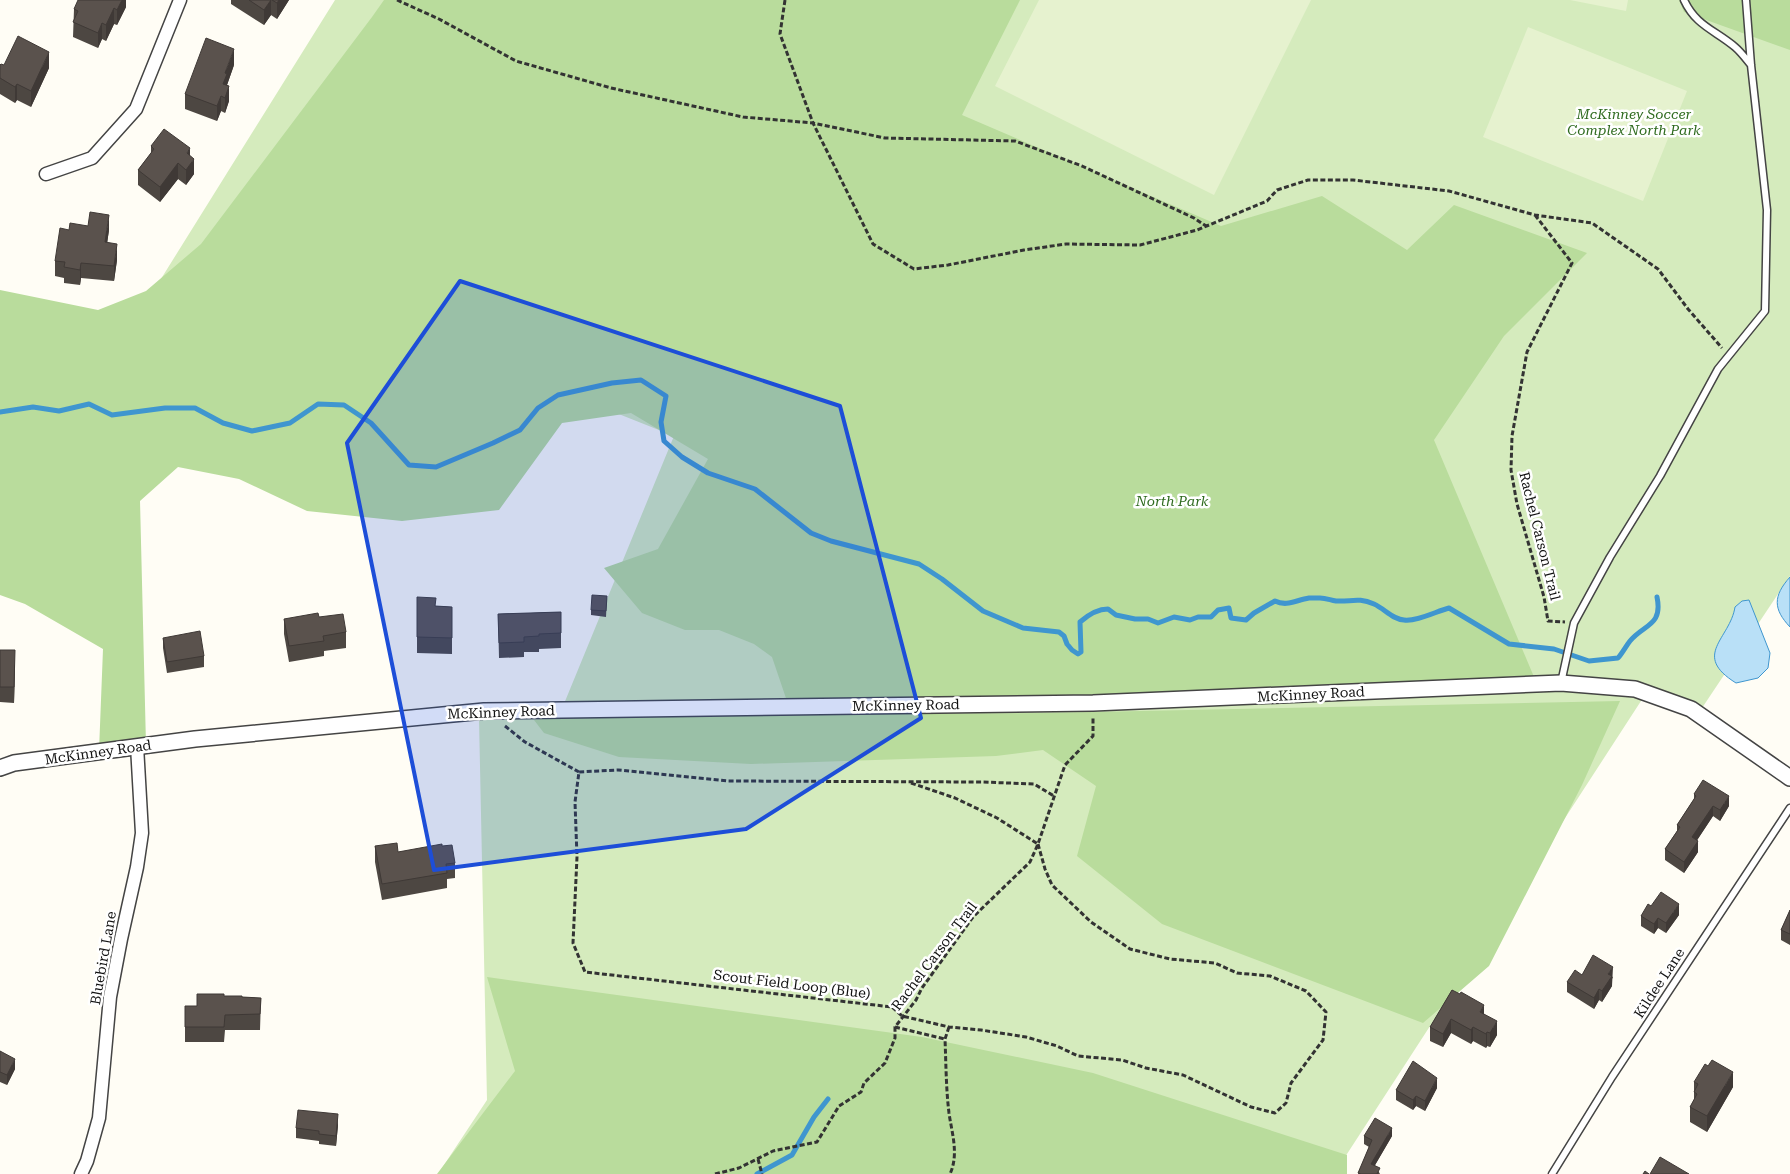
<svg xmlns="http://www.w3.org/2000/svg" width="1790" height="1174" viewBox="0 0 1790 1174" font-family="'Roboto Serif',serif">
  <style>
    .green { fill: #d5ebbd }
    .forest { fill: #b9dc9c }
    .pitch { fill: #e6f2cf }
    .water { fill: #b9e0f7; stroke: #3f96cf }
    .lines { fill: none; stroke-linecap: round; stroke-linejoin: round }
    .stream { stroke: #3f96cf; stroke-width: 5 }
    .service-casing { stroke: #444; stroke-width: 9 }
    .minor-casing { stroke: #444; stroke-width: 15 }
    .tertiary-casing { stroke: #444; stroke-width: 18 }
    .path { stroke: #333; stroke-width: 3; stroke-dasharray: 5 2.5; stroke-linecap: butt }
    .service { stroke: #fff; stroke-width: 6 }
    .minor { stroke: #fff; stroke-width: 12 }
    .tertiary { stroke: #fff; stroke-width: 15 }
    .wall { fill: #4d4742 }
    .shaded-wall { fill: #3f3936 }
    .building { fill: #5a524d; stroke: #3f3936 }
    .marked { fill: #1d4ed8; fill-opacity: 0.2; stroke: #1d4ed8; stroke-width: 4; stroke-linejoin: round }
    .labels { text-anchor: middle; stroke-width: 5; stroke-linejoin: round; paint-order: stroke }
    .park-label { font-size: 14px; font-style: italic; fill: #2f6b1f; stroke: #fff }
    .street-label { font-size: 14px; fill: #111; stroke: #fff }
  </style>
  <rect width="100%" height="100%" fill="#fffdf5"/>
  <!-- green -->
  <path class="green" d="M335,0H1790V576L1700,711L1644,687L1641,701L1334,1174H438L487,1100L479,718L559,716L674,436L576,397L86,399Z"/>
  <!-- forest -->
  <path class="forest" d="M384,0H1020L962,115L1221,226L1322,196L1407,250L1454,205L1587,253L1504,336L1434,440L1537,684L789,707L772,657L754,644L719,630H685L642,613L604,568L658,549L708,459L631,413L562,423L499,510L402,521L307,511L239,479L178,467L140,501L146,745L99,751L103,649L25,604L0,595V290L98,310L146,291L201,244L372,17Z
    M1679,0H1790V50L1684,12Z
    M1620,701L1582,785L1489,966L1423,1023L1162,924L1077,856L1096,786L1043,750L996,756L751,764L619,757L544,733L534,720L559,716L1045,713Z
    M487,977L922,1037L1093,1073L1347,1155V1174H437L515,1071Z"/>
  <!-- pitch -->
  <path class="pitch" d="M1039,0H1311L1214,195L995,86Z
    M1570,0H1628L1626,11Z
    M1528,27L1687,91L1643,201L1483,137Z"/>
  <!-- water -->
  <path class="water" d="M1790,577V627C1773,609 1773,596 1790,577Z
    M1749,600L1770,653L1768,668L1758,678L1736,683C1691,655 1730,639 1735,607L1742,601Z"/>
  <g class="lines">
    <!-- stream -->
    <path class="stream" d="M0,412L33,407L59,411L89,404L112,415L165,408H195L223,423L252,431L290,423L318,404L344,405L371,423L409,465L436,467L493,443L520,430L538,408L558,395L612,383L641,380L666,396L661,422L664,441L682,457L708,473L755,489L811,533L831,541L919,564L942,579L983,611L1023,628L1059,632L1064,636L1067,644L1072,650L1078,654L1081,652L1080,622C1088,615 1097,609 1108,609L1116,615L1135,619H1148L1158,623L1174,617L1190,620L1198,617H1211L1218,610L1229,608L1231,618L1246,620L1254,613L1275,601C1287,607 1296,600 1309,598C1312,598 1317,598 1320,598C1326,598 1330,600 1336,601C1351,602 1358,597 1374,604C1385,609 1392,619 1404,620C1416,622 1437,611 1449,608L1509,644L1554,649L1589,661L1618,658C1623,652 1626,646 1630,641C1644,624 1663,626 1657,597
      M757,1174L792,1155L814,1117L828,1099"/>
    <defs>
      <path id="service" d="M1684,0C1696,26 1715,30 1735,47C1741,52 1746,59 1751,65
        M1561,683L1574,623L1610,557L1660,476L1718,369L1765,311L1767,210L1751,65L1746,0
        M1552,1174L1612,1077L1790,808"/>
      <path id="minor" d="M46,174L92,158L136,109L180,0
        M81,1174L87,1161L99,1118L110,997L121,939L137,867L142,833L137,746"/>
      <path id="tertiary" d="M0,768L14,763L195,739L484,711L1093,703L1561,683L1635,689L1691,709L1790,778"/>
    </defs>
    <!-- service casing -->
    <use href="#service" class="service-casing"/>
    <!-- minor casing -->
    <use href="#minor" class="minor-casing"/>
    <!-- tertiary casing -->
    <use href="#tertiary" class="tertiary-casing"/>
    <!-- path -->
    <path class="path" d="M397,0L439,19L516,61L611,88L743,117L813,123L885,138L1015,141L1082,166L1194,218L1206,226
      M785,0L780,34L813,123L873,244L914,269L948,265L1024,250L1066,244L1140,245L1197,230L1267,201L1277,190L1308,180H1353L1449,191L1535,215L1592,223L1658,269L1688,309L1722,348
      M1535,215L1572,263L1527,352L1512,436L1511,470L1517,504L1544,597L1548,621L1565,622
      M505,726L525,742L579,772
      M911,783L955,798L997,818L1038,844
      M1038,844L1045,869L1052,885L1091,922L1130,949L1170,959L1215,963L1237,973L1270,976L1306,991L1326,1012L1323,1040L1291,1083L1286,1103L1275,1113L1251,1107L1183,1075L1146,1068L1122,1060L1078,1056L1057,1046L1026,1037L981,1030L949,1027L902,1016L892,1007L585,972L573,943L577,857L575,802L579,772L618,770L728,781L982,782L1034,784L1054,796
      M895,1027L945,1039
      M949,1027L945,1039C946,1063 946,1089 949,1113C952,1134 959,1154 950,1174
      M758,1159L762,1174
      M715,1174L739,1168L773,1151L817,1142L839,1106L861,1092L864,1083L885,1063L895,1038V1027L916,1000L922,988L973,917L1030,862L1038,844L1065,765L1093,736V716"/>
    <!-- service -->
    <use href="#service" class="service"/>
    <!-- minor -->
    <use href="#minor" class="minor"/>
    <!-- tertiary -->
    <use href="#tertiary" class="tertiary"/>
  </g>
  <!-- wall -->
  <path class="wall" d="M126,0V7L117,25L114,24L106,41L102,39L98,48L73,37L74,9Z
    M231,0H289L277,19L271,15L264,25L231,4Z
    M0,65L49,68L31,107L17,100L15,103L0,94Z
    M234,65L227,85L229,101L225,113L221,111L217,121L185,109V94Z
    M151,146L190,156L194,174L186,185L178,179L160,202L138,185V170L151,153Z
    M109,230L107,243L117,260L114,281L81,278L80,285L64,283V278L55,276V261Z
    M607,596L606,617L591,615V610Z
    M417,597L436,606L452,607V654L417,653Z
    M561,612V648L539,649V652H524V657L499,658L498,614Z
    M319,617L346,632V648L324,651V656L289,662L284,634V619Z
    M163,638L204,656V667L167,673L163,648Z
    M0,650L15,666L14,703L0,702Z
    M1694,794L1729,806L1720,821L1713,816L1697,840L1698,852L1684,873L1665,860V849L1677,831V825L1694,799Z
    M375,846L398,852L442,846L455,863V878L447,879V888L382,900L375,862Z
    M1651,906L1679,915L1666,933L1658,928L1654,934L1641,926V916Z
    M1790,910V945L1781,940V930Z
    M1582,975L1613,977L1612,979V986L1602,1002L1599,1000L1594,1009L1567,992V982Z
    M1452,990L1484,1014L1497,1035L1490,1047L1487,1046L1486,1048L1473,1041L1471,1044L1451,1033L1443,1047L1430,1041V1027Z
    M224,996L242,997L261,998L260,1030H225L224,1042H185V1006H197Z
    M0,1051L15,1069L7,1085L0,1082Z
    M1694,1082L1733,1087L1707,1132L1690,1122V1107L1694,1100Z
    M1437,1088L1425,1111L1416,1106L1413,1110L1396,1100V1090Z
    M338,1125L336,1146L319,1144V1141L296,1138V1128Z
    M1364,1136H1392L1375,1165L1380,1174H1358L1369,1147L1364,1144Z"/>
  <!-- shaded-wall -->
  <path class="shaded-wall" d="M122,0H126V7L117,25V10Z
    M271,0V15L264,25V10Z
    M279,0H289L277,19V3Z
    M114,8V24L106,41V25Z
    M102,23V39L98,48V33Z
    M234,49V65L227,85L223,84L225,73Z
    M49,52V68L31,107V91Z
    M17,84V100L15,103V87Z
    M229,86V101L225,113V98Z
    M221,96V111L217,121V106Z
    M190,148V164L187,153Z
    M194,159V174L186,185V170Z
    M178,163V179L160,202V187Z
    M109,215V230L105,258V242Z
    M117,244V260L114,281V266Z
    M81,263V278L80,285V270Z
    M15,650V666L14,703V687Z
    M1729,796V806L1720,821V810Z
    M1713,806V816L1692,848V837Z
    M1698,841V852L1684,873V862Z
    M1679,904V915L1666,933V923Z
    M1658,918V928L1654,934V924Z
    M1613,967L1612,986L1602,1002V991L1608,974Z
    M1599,989V1000L1594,1009V998Z
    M1484,1005V1019L1480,1012Z
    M1451,1019V1033L1443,1047V1034Z
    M1497,1021V1035L1490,1047V1033Z
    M1473,1027V1041L1471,1044V1030Z
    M1487,1032V1046L1486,1048V1034Z
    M15,1059V1069L7,1085V1075Z
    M1733,1072V1087L1707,1132V1116Z
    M1437,1078V1088L1425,1111V1101Z
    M1416,1096V1106L1413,1110V1100Z
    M338,1114V1125L336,1146V1136Z
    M1392,1128V1136L1371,1172V1164Z"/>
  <!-- building -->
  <path class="building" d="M78,0H122L117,10L114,8L106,25L102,23L98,33L73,22L78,11L74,9Z
    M249,0H271L264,10Z
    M272,0H279L277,3Z
    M18,36L49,52L31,91L17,84L15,87L0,78V65L1,64L4,65Z
    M206,38L234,49L225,73L227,74L223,84L229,86L225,98L221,96L217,106L185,94Z
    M164,129L190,148L187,153L194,159L186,170L178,163L160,187L138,170L154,149L151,146Z
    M90,212L109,215L105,242L117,244L114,266L81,263L80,270L64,267L65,262L55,261L60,228L69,230L70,223L88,226Z
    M592,595L607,596L606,611L591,610Z
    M417,597L436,598L435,606L452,607V638L417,637Z
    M561,612V633L539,634V636L524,637V642L499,643L498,614Z
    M318,613L319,617L343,614L346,632L323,636L324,641L289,646L284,619Z
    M200,631L204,656L167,662L163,638Z
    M0,650H15L14,687H0Z
    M1703,780L1729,796L1720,810L1713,806L1692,837L1698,841L1684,862L1665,849L1680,827L1677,825L1696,796L1694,794Z
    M397,843L398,852L442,844V846L452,845L455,863L446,864L447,873L382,884L375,846Z
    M1661,892L1679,904L1666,923L1658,918L1654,924L1641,916L1648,904L1651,906Z
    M1790,910V934L1781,930Z
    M1593,955L1613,967L1608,974L1612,976L1602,991L1599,989L1594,998L1567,982L1575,970L1582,975Z
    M1452,990L1460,994L1461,992L1484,1005L1480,1012L1497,1021L1490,1033L1487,1032L1486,1034L1473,1027L1471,1030L1451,1019L1443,1034L1430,1027Z
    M197,994H224V996H242V997L261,998L260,1014L225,1015L224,1027H185V1006H197Z
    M0,1051L15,1059L7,1075L0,1072Z
    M1712,1060L1733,1072L1707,1116L1690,1107L1697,1094L1694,1092L1698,1084L1694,1082L1705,1064L1708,1066Z
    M1413,1061L1437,1078L1425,1101L1416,1096L1413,1100L1396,1090Z
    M298,1110L338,1114L336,1136L319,1134V1131L296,1128Z
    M1375,1118L1392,1128L1371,1164L1380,1168L1377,1174H1361L1358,1173L1372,1140L1364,1136Z
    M1660,1157L1689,1174H1650Z
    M1645,1171L1649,1174H1643Z"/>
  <!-- marked area -->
  <path class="marked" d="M460,281L840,406L921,718L746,829L434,870L347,443Z"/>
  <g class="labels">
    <!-- park labels -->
    <g class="park-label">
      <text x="1634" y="119">McKinney Soccer<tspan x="1634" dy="16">Complex North Park</tspan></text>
      <text x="1172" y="506">North Park</text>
    </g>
    <!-- street labels -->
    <g class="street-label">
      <text transform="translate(1540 536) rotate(76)" y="5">Rachel Carson Trail</text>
      <text transform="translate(1311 694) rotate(-3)" y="5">McKinney Road</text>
      <text transform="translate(906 705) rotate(-1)" y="5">McKinney Road</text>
      <text transform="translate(501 712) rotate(-2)" y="5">McKinney Road</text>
      <text transform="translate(98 752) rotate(-8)" y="5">McKinney Road</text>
      <text transform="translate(934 956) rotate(-53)" y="5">Rachel Carson Trail</text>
      <text transform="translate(103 958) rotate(-80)" y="5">Bluebird Lane</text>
      <text transform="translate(1659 983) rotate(-57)" y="5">Kildee Lane</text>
      <text transform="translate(792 984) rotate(7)" y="5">Scout Field Loop (Blue)</text>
    </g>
  </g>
</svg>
